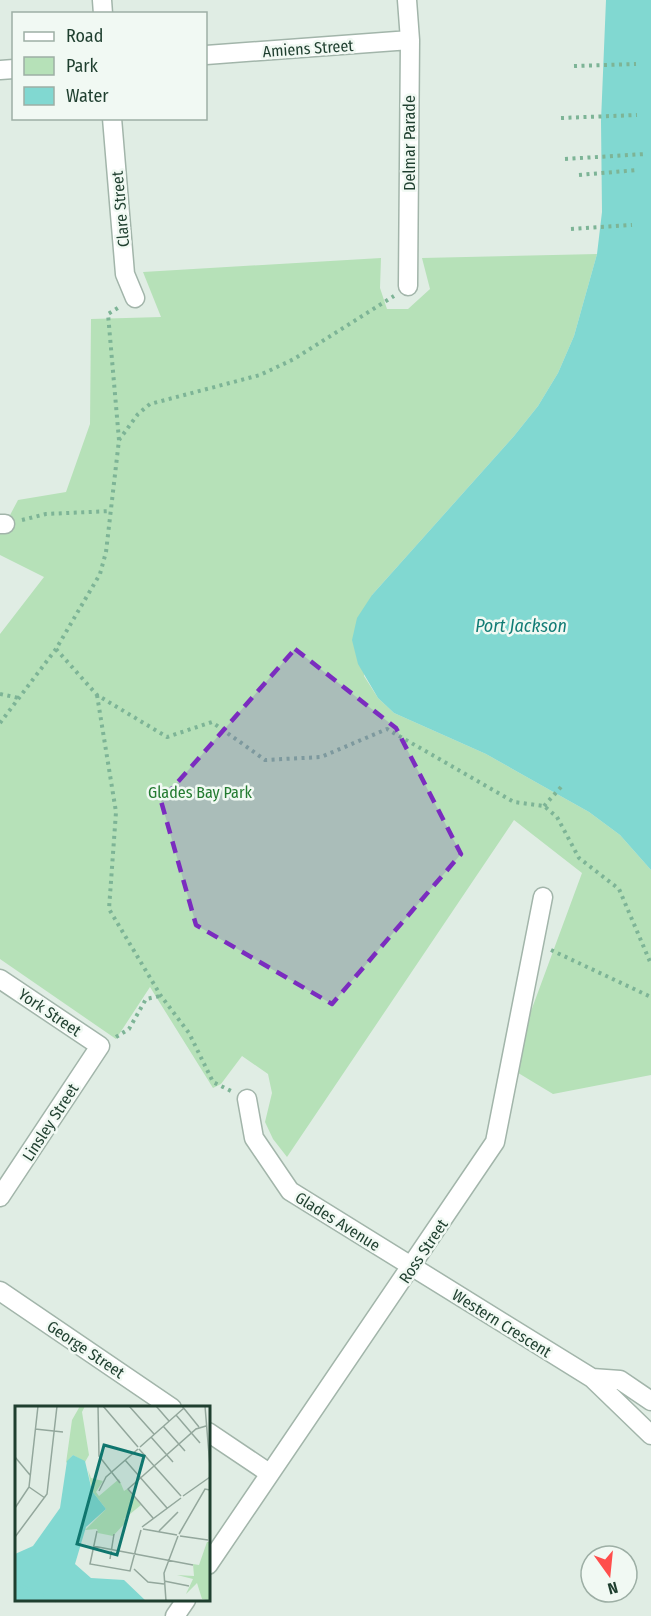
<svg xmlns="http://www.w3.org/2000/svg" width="651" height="1616" viewBox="0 0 651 1616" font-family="'Fira Sans Condensed',sans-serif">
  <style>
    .green { fill: #b6e1b8 }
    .water { fill: #81d8d1 }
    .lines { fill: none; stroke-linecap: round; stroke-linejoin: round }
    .minor-casing { stroke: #a2b5aa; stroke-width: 21 }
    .path { stroke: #7db496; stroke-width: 4; stroke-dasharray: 3 4.5; stroke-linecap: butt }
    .minor { stroke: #fff; stroke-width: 18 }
    .marked { fill: #7b2cbf; fill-opacity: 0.2; stroke: #7b2cbf; stroke-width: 4.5; stroke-dasharray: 12 8; stroke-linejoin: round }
    .labels { text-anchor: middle; stroke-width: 5; stroke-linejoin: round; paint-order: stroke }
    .street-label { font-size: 16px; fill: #1f3f2f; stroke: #f1f9f3 }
    .park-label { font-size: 16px; fill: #247b31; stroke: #f1f9f3 }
    .water-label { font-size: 18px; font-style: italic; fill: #127c75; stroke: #f1f9f3 }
    .inset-river { fill: none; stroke: #81d8d1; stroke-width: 3 }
    .inset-road { fill: none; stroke: #93a79c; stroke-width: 1.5 }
    .view { fill: #0f766e; fill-opacity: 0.15; stroke: #0f766e; stroke-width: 3 }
    .inset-edge { fill: none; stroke: #1f3f2f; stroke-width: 3 }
  </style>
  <rect width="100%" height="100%" fill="#e0ede4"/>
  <!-- green -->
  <path class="green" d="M597,254L574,336L558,373L538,406L514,436L372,595L364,676L378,698L394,713L486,754L589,812L620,835L651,870V1075L553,1094L510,1068L582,873L514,820L287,1157L273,1139L265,1122L272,1093L268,1074L242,1056L221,1084L213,1088L150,987L116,1039L0,959V634L44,577L0,555V534L18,500L66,492L90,424L91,319L161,317L143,272L381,258L380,288L387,309H408L430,289L422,258Z"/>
  <!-- water -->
  <path class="water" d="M606,0H651V870L620,835L589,812L486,754L394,713L378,698L358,664L352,640L357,618L372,595L514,436L538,406L558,373L574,336L597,254L602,212L601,121Z"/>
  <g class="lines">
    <defs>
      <path id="minor" d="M102,0L103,14
        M407,0L410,40L408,286
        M206,55L410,40
        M0,70L14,69
        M112,118L125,274L135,298
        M0,524H5
        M0,979L100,1046L0,1197
        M247,1099L254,1138L290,1191L592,1378L651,1435
        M0,1291L172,1408
        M592,1378L620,1380L651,1401
        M208,1432L269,1473
        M208,1565L495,1142L543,897
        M175,1616L186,1600"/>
    </defs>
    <!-- minor casing -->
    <use href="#minor" class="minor-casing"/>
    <!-- path -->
    <path class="path" d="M574,66L636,64
      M561,118L637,115
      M565,159L645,154
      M579,175L637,170
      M571,229L632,225
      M119,440L108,314L121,306
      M22,520L46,514L111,511
      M56,649L97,695L167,737L212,722L265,760L321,757L387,729L514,802L544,806L557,817L579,858L619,889L651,964
      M0,694L19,698
      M97,695L116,812L109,909L161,996L189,1033L213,1082L233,1092
      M0,723L56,649L100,574L106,552L119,440L138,414L150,404L260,375L294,359L394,296
      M544,806L561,787
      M551,950L651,997
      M116,1037L129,1029L146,999L160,996"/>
    <!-- minor -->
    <use href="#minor" class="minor"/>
  </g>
  <!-- marked area -->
  <path class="marked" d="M295,649L396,728L461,854L332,1004L196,925L161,801Z"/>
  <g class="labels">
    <!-- street labels -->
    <g class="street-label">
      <text transform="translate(308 48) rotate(-4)" y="6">Amiens Street</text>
      <text transform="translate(409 143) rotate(-90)" y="6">Delmar Parade</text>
      <text transform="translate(120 209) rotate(-95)" y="6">Clare Street</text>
      <text transform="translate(50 1012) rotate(34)" y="6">York Street</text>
      <text transform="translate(50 1122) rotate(-57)" y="6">Linsley Street</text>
      <text transform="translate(338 1221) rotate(32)" y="6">Glades Avenue</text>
      <text transform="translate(423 1251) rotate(-56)" y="6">Ross Street</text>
      <text transform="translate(502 1323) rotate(32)" y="6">Western Crescent</text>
      <text transform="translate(86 1349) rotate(34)" y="6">George Street</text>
    </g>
    <!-- park labels -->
    <g class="park-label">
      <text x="200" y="798">Glades Bay Park</text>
    </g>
    <!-- water labels -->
    <g class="water-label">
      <text x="521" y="632">Port Jackson</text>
    </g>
  </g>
  <!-- overview -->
  <g transform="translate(15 1406)">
    <rect width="195" height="195" fill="#e0ede4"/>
    <path d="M65,0H70L67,6L74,49L70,56L58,49L51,57L57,14ZM73,64L76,72L88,75L81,86L84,90L104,73L109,85L112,83L126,99L109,113L112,115L98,130L83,127L82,123L70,124L91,103L77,85ZM192,136H195V195L187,193L182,177L171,188L178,173L162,169L179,170L178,158L184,159Z" fill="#b6e1b8"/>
    <path d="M58,49L70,55L77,85L91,103L71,121L60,158L76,172L109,174L131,195H0V148L18,140L45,102L52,55Z" fill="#81d8d1"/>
    <path class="inset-river" d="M0,177L41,195"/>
    <path class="inset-road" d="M83,0L84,50L105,77M88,0L123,41M114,0L139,28M141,0L154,15M167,0L184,21M190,0L195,61M161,9L185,37M148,20L170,45M20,23L48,26M136,31L158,56M125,41L169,2M124,43L166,90M0,51L15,69M110,54L152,102M14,81L30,92M84,85L91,71L123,43M168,90L195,71M0,102L14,81L23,0M138,112L113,83L181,23L191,20M127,121L166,92M128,123L162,129M82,125L75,158L115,165L126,124M144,125L163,106M164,128L190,83L195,84M165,130L193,134M0,131L32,88L42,0M78,140L178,159M95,153L99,128M119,163L133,176L149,178M149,175L174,180M151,195L149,167L163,130"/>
    <path class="view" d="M89,39L129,50L102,149L62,138Z"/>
    <rect width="195" height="195" class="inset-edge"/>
  </g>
  <!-- legend -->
  <rect x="12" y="12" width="195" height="108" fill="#f1f9f3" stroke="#9dafa5" stroke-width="1.5"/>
  <rect x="24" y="32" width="30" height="9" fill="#ffffff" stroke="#9dafa5" stroke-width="1.5"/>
  <text x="66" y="42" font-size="18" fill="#1f3f2f">Road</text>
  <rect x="24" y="57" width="30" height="18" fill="#b6e1b8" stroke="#9dafa5" stroke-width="1.5"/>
  <text x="66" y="72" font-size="18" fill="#1f3f2f">Park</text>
  <rect x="24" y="87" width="30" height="18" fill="#81d8d1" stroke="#9dafa5" stroke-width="1.5"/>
  <text x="66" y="102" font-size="18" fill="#1f3f2f">Water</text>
  <!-- north arrow -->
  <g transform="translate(609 1574) rotate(165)"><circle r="28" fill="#f1f9f3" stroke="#9dafa5" stroke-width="1.5"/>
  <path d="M0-4.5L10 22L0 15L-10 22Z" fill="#ff4e4c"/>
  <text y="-9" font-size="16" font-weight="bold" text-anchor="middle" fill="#1f3f2f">N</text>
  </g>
</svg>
